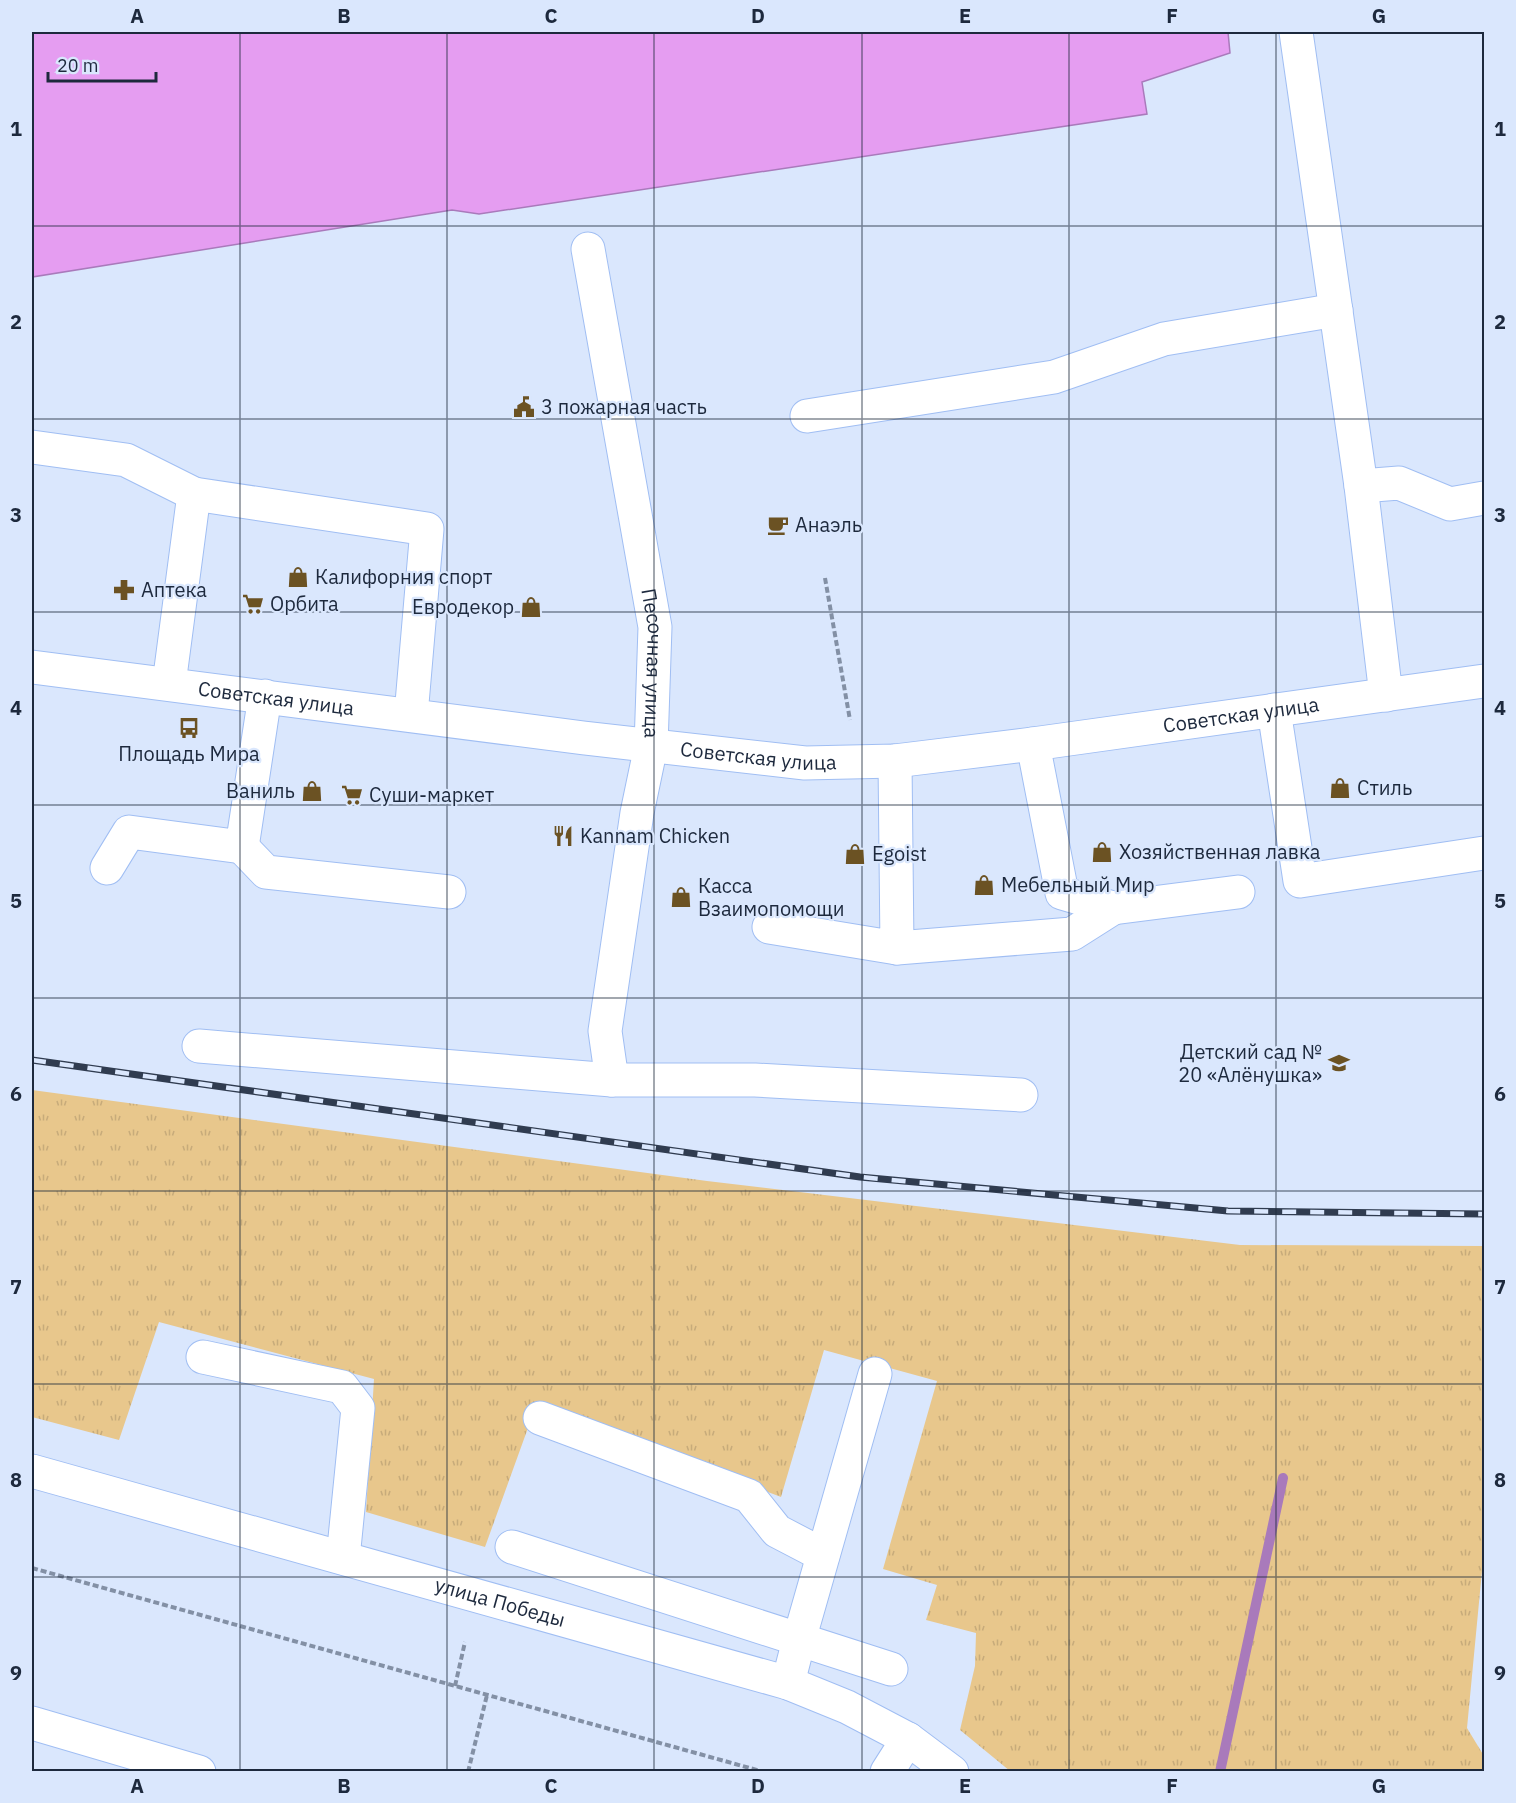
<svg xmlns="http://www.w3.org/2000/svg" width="1516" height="1803" viewBox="0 0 1516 1803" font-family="'IBM Plex Sans',sans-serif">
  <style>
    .grass { fill: url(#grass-tufts) }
    .water { fill: #e59df1; stroke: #a97abb; stroke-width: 1.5 }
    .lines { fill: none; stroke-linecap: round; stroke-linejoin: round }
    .stream { stroke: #a97abb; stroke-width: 10 }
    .minor-casing { stroke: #a0bef3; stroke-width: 35 }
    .major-casing { stroke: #a0bef3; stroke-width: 35 }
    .path { stroke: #8390a5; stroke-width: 4; stroke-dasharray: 6 3; stroke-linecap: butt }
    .minor { stroke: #fff; stroke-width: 33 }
    .major { stroke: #fff; stroke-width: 33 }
    .rail-casing { stroke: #303c50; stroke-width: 7 }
    .rail { stroke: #dae7fd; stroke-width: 4.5; stroke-dasharray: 14; stroke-linecap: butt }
    .grid { fill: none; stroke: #1d293d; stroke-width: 1.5; stroke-opacity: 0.55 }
    .labels { text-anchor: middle; stroke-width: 4.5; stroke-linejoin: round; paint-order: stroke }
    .poi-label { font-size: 20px; fill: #1d293d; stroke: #dae7fd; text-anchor: start }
    .street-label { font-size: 20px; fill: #1d293d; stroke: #dae7fd }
    .neatline { fill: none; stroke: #1d293d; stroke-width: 2 }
    .grid-label { font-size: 20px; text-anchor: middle; font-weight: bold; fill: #1d293d }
  </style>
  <defs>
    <pattern id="grass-tufts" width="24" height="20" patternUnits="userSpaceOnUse" patternTransform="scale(1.5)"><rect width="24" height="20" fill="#e8c78c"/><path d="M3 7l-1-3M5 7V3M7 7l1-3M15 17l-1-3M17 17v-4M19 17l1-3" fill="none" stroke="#c7ab7a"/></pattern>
  </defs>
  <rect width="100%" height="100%" fill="#dae7fd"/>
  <!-- grass -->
  <path class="grass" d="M32,1090L707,1181L1240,1245L1484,1246V1550L1467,1728L1484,1756V1771H1010L960,1730L975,1666L976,1633L926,1620L937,1585L883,1569L937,1381L824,1350L781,1497L537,1403L485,1547L366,1512L374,1379L159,1322L119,1440L32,1417Z"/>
  <!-- water -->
  <path class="water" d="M32,32H1228L1230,53L1142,82L1147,114L479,214L452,210L32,277Z"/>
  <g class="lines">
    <!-- stream -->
    <path class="stream" d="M1220,1772L1283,1478"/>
    <defs>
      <g id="minor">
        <path d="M1296,32L1361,486L1386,695"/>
        <path id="s1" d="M588,249L655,627L651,746L637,813L605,1031L612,1080"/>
        <path d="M807,416L1054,377L1164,339L1336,310"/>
        <path d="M32,447L126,460L194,494L169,684"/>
        <path d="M1361,486L1399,483L1450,504L1484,498"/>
        <path d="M194,494L427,529L411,715"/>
        <path d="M1274,710L1300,881L1484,853"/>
        <path d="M1033,744L1062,893L1113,908L1238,892"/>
        <path d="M242,847L266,872L449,892"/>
        <path d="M107,868L129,832L242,847L265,696"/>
        <path d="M769,927L897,948L895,761"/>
        <path d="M897,948L1072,934L1113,908"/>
        <path d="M199,1046L612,1080H755L1021,1095"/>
        <path d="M203,1357L342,1387L358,1408L343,1558"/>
        <path d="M540,1418L749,1496L777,1531L823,1555"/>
        <path d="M512,1547L891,1669"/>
        <path d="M788,1683L799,1640L875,1374"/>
        <path d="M32,1723L199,1772"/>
        <path d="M887,1772L908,1739"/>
      </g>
      <g id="major">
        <path id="s2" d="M32,667L584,738L805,763L895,761L1033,744L1484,681"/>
        <path id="s3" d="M32,1471L788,1683L847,1707L908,1739L952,1772"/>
      </g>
    </defs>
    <!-- minor casing -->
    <use href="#minor" class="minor-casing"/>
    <!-- major casing -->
    <use href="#major" class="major-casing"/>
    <!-- path -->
    <path class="path" d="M825,578L850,720
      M32,1568L764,1772
      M455,1686L465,1642
      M468,1772L487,1695"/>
    <!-- minor -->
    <use href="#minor" class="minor"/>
    <!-- major -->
    <use href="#major" class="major"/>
    <defs>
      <path id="rail" d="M32,1060L860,1177L1228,1211L1484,1214"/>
    </defs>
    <!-- rail casing -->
    <use href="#rail" class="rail-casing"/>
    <!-- rail -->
    <use href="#rail" class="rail"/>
  </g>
  <!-- grid -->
  <path class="grid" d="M240,32V1772M447,32V1772M654,32V1772M862,32V1772M1069,32V1772M1276,32V1772M32,226H1484M32,419H1484M32,612H1484M32,805H1484M32,998H1484M32,1191H1484M32,1384H1484M32,1577H1484"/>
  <!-- icons -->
  <defs>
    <symbol id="civic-bare" viewBox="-9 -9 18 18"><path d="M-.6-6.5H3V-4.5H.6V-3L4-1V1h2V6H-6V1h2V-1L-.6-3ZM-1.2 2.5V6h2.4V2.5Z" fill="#6b5223" stroke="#dae7fd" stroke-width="2.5" paint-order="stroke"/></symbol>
    <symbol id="cafe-bare" viewBox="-9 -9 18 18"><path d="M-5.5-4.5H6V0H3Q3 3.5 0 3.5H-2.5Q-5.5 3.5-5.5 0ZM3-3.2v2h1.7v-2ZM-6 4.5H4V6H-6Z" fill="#6b5223" stroke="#dae7fd" stroke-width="2.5" paint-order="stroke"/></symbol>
    <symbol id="shop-bare" viewBox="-9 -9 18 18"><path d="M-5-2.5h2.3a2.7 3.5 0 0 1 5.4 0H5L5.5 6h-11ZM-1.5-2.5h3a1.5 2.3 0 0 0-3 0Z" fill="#6b5223" stroke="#dae7fd" stroke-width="2.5" paint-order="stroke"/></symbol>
    <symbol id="pharmacy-bare" viewBox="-9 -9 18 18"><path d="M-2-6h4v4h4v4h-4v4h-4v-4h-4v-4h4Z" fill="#6b5223" stroke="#dae7fd" stroke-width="2.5" paint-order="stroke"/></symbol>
    <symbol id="supermarket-bare" viewBox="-9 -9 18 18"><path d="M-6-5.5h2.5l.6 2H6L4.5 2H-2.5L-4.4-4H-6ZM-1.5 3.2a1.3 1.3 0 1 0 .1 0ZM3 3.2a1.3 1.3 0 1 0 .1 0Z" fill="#6b5223" stroke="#dae7fd" stroke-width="2.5" paint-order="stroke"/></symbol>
    <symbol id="bus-bare" viewBox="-9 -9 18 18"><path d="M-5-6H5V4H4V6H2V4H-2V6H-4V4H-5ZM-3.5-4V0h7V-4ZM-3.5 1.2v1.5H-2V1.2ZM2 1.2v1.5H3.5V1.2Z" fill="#6b5223" stroke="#dae7fd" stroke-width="2.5" paint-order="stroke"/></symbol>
    <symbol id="restaurant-bare" viewBox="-9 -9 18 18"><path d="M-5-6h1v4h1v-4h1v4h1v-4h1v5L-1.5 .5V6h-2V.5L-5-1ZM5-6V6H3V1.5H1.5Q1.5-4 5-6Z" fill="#6b5223" stroke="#dae7fd" stroke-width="2.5" paint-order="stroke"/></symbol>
    <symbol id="school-bare" viewBox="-9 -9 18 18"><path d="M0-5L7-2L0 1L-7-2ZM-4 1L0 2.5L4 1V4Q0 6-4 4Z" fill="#6b5223" stroke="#dae7fd" stroke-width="2.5" paint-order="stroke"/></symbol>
  </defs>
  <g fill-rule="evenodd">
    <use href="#civic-bare" x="509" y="392" width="30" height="30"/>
    <use href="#cafe-bare" x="763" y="510" width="30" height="30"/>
    <use href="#shop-bare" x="283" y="562" width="30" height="30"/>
    <use href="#pharmacy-bare" x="109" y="575" width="30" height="30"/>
    <use href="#supermarket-bare" x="238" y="589" width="30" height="30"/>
    <use href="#shop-bare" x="516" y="592" width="30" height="30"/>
    <use href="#bus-bare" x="174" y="713" width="30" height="30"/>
    <use href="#shop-bare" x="1325" y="773" width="30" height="30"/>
    <use href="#shop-bare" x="297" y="776" width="30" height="30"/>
    <use href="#supermarket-bare" x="337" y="780" width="30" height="30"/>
    <use href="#restaurant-bare" x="548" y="821" width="30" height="30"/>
    <use href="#shop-bare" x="1087" y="837" width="30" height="30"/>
    <use href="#shop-bare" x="840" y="839" width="30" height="30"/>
    <use href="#shop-bare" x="969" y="870" width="30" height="30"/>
    <use href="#shop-bare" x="666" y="882" width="30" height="30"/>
    <use href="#school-bare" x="1324" y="1048" width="30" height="30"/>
  </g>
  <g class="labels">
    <!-- poi labels -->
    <g class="poi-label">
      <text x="541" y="414">3 пожарная часть</text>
      <text x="795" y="532">Анаэль</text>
      <text x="315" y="584">Калифорния спорт</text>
      <text x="141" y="597">Аптека</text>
      <text x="270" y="611">Орбита</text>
      <text x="514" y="614" text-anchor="end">Евродекор</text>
      <text x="189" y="761" text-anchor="middle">Площадь Мира</text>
      <text x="1357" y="795">Стиль</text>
      <text x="295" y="798" text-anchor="end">Ваниль</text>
      <text x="369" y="802">Суши-маркет</text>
      <text x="580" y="843">Kannam Chicken</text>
      <text x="1119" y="859">Хозяйственная лавка</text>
      <text x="872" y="861">Egoist</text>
      <text x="1001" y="892">Мебельный Мир</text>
      <text x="698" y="893">Касса<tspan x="698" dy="23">Взаимопомощи</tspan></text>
      <text x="1322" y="1059" text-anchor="end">Детский сад №<tspan x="1322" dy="23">20 «Алёнушка»</tspan></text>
    </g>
    <!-- street labels -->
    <g class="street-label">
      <text dy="7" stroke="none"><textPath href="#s1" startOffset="420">Песочная улица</textPath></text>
      <text dy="7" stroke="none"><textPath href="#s2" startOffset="246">Советская улица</textPath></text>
      <text dy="7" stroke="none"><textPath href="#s2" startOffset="1218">Советская улица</textPath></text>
      <text dy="7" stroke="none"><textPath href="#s2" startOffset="732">Советская улица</textPath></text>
      <text dy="7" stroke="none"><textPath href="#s3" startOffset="486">улица Победы</textPath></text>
    </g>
  </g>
  <!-- border -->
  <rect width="1516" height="1803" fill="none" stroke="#dae7fd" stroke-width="66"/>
  <!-- scale -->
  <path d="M48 72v9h108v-9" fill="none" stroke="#1d293d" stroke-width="3"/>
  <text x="57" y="72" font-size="18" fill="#1d293d" stroke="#dae7fd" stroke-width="4.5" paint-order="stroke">20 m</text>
  <rect x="33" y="33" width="1450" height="1737" class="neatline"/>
  <g class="grid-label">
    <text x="137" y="23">A</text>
    <text x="344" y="23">B</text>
    <text x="551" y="23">C</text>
    <text x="758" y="23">D</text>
    <text x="965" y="23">E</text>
    <text x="1172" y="23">F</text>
    <text x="1379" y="23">G</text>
    <text x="16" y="136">1</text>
    <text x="1500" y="136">1</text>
    <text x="16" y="329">2</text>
    <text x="1500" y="329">2</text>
    <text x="16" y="522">3</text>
    <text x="1500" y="522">3</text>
    <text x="16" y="715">4</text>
    <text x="1500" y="715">4</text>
    <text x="16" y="908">5</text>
    <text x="1500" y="908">5</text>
    <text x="16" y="1101">6</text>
    <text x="1500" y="1101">6</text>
    <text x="16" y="1294">7</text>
    <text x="1500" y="1294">7</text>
    <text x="16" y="1487">8</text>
    <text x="1500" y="1487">8</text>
    <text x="16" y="1680">9</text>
    <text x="1500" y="1680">9</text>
    <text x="137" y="1793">A</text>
    <text x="344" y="1793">B</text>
    <text x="551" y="1793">C</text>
    <text x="758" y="1793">D</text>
    <text x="965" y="1793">E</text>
    <text x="1172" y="1793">F</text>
    <text x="1379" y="1793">G</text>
  </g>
</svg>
